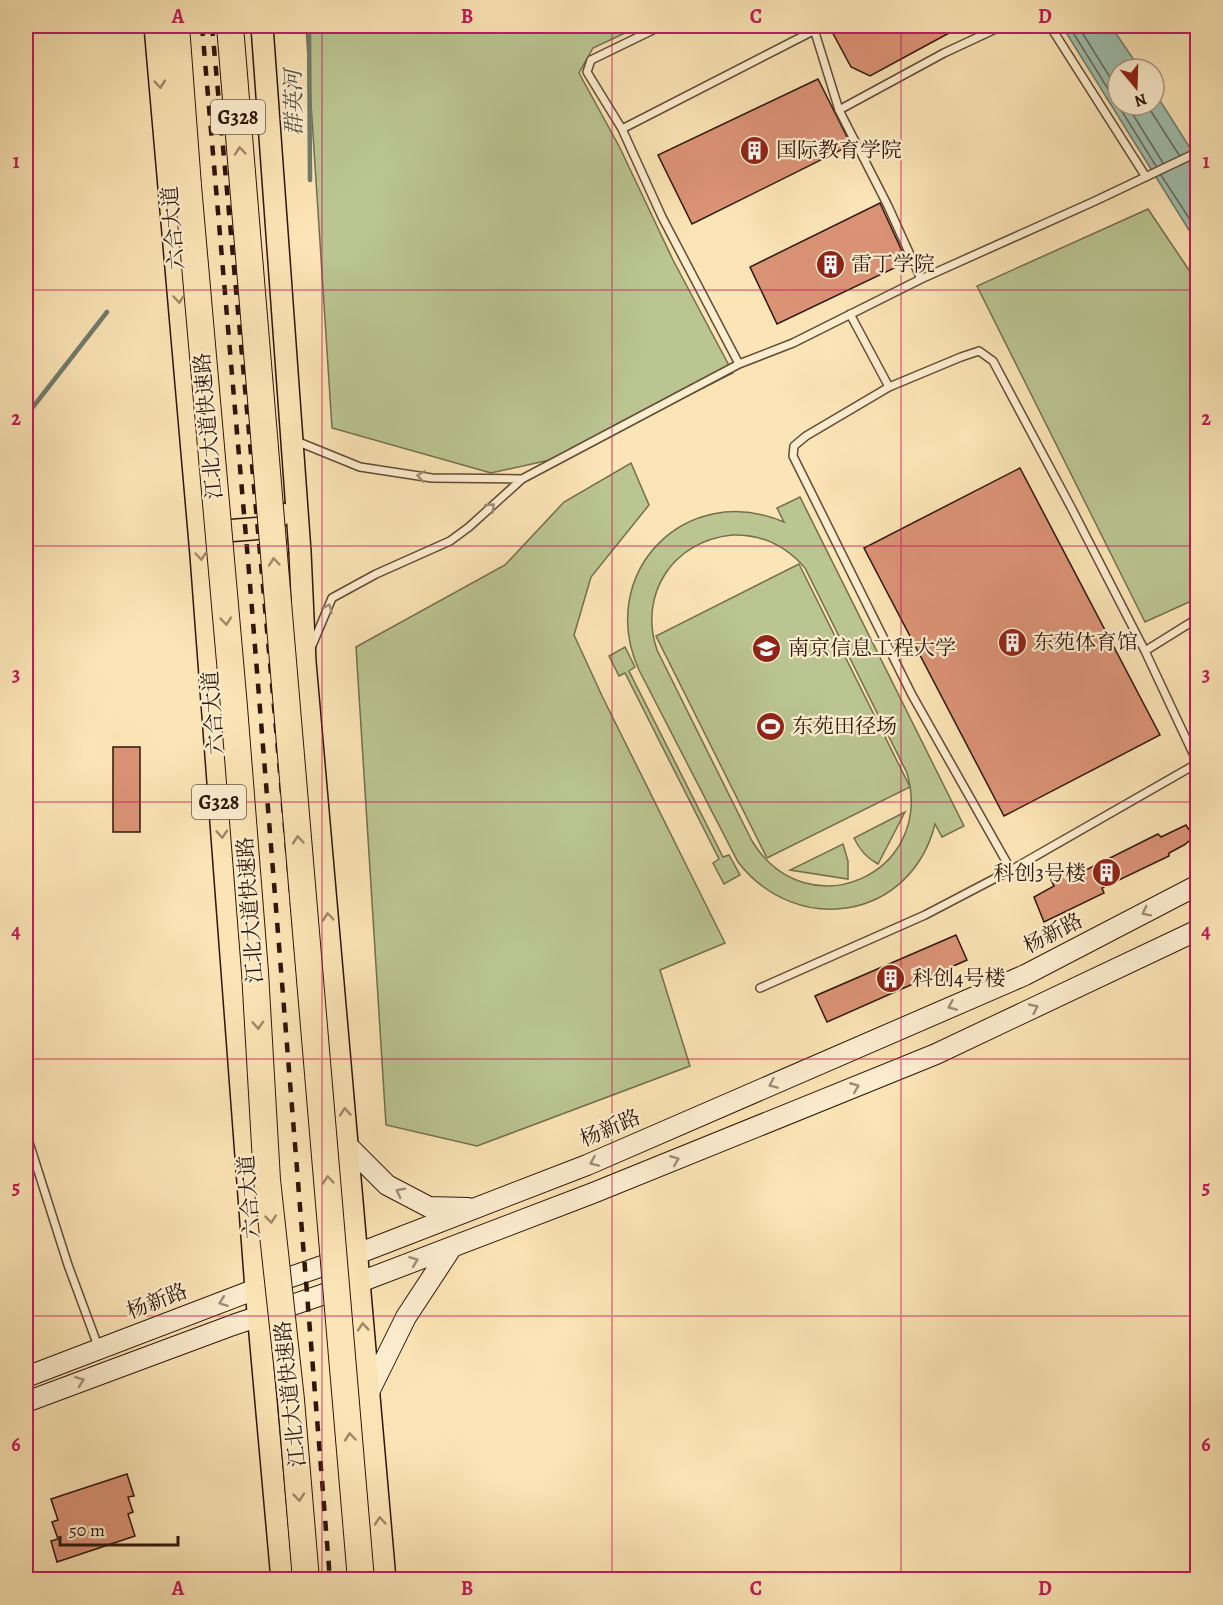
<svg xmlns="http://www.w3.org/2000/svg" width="1223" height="1605" viewBox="0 0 1223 1605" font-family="Alegreya,'Noto Serif SC',serif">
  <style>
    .green { fill: #bac591; stroke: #746e4e; stroke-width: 1.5; fill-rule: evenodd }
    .water { fill: #9fbfae; stroke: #727b6c; stroke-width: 1.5 }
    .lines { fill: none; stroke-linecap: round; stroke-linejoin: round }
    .shore { stroke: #676a5c; stroke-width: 1.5 }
    .stream { stroke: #727b6c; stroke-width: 4.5 }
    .building { fill: #db9376; stroke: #2f160a; stroke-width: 1.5 }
    .lane-casing { stroke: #624a35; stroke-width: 10 }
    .secondary-casing { stroke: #2f160a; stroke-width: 22 }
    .primary-casing { stroke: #2f160a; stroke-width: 24 }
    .highway-casing { stroke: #2f160a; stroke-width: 28 }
    .lane { stroke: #fcedcf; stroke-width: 7 }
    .secondary { stroke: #fcedcf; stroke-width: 20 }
    .primary { stroke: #fbe4b5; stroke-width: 21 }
    .highway { stroke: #fbe4b5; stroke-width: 26 }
    .rail { stroke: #2f160a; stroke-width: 4.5; stroke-dasharray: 10 10; stroke-linecap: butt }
    .highway-bridge-casing { stroke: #2f160a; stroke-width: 28; stroke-linecap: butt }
    .highway-bridge { stroke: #fbe4b5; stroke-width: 26 }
    .oneway { stroke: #9f8768 }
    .oneway2 { stroke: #a08c76 }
    .grid { fill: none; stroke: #c2185b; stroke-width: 1.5; stroke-opacity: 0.55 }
    .labels { text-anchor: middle; stroke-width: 4.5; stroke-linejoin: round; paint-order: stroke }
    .shield { fill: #fcedcf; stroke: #6c5645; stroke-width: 1.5 }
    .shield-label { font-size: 20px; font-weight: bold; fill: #2f160a }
    .poi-label { font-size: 21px; fill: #2f160a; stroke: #fcedcf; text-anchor: start }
    .street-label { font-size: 21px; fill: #2f160a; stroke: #fcedcf }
    .water-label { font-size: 22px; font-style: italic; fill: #565143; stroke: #fcedcf }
    .neatline { fill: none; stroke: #c2185b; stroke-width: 2 }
    .grid-label { font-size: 20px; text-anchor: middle; font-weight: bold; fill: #c2185b }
  </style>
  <rect width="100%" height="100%" fill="#fbe4b5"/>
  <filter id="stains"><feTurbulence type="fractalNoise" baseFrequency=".00333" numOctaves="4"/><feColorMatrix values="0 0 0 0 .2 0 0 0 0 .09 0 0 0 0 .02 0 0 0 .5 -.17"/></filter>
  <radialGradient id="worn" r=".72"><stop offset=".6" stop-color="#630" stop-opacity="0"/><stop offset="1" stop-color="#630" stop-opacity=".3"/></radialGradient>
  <!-- green -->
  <path class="green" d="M306,26H640L593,48L579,73L619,146L673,260L733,373L568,456L491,473L332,428Z
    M1148,209L1197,282L1198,598L1145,622L977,286Z
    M631,463L649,505L591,577L574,635L603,698L725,943L660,970L690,1066L477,1146L386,1125L356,647L505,565L564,502Z
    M800,497L964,826L942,837L935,824C911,920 797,938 738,862L639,670C595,573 686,480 784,522L777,508ZM732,535C761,534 786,546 805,568L907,773C936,874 807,931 752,841L657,650C638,594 673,541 732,535Z
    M799,564L910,787L767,858L656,636Z
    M625,647L635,667L629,671L723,857L729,855L740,875L724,884L713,863L719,859L625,673L619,676L609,656Z
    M905,812L878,864C867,858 859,849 854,838Z
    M843,844L848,861V879L790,870Z"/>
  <!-- water -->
  <path class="water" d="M1062,26H1111L1140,69H1118V105H1154V91L1197,159V243Z"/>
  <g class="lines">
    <!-- shore -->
    <path class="shore" d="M1069,26L1118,105
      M1078,26L1118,90
      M1118,105L1156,166
      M1127,105L1163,163
      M1147,105L1179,155
      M1161,175L1198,232"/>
    <!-- stream -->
    <path class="stream" d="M309,26L310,180
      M26,416L107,312"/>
  </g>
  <!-- building -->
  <path class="building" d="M829,26H962L870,76L851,67Z
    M818,79L851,145L692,224L658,155Z
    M880,203L907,262L777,324L750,267Z
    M1020,468L1160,735L1004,816L864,548Z
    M113,747H140V832H113Z
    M1186,825L1194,837L1184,845L1169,853V856L1102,888L1104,893L1044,922L1034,897L1054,886L1051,880L1072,870L1074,876L1158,834L1161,837Z
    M956,935L967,960L827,1022L815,996Z
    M127,1474L134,1496L128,1497L133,1512L128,1514L135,1536L57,1562L51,1541L58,1539L52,1522L58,1520L51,1499Z"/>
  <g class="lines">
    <defs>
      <path id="lane" d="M661,26L591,60L587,72L622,129L662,217L739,364
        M813,26L839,110L888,206L921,279
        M1050,26L1146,177
        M839,110L944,53L1002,26
        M622,129L815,30
        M850,314L889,387L806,436L794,446L793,456L912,695L1011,870
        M889,387L961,357L979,351L993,361L1072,509L1145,651L1198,764
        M296,441L360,467L432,478L522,479
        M311,648L332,598L376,574L450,541L469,527L522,479L739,364L793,343L921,279L1095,201L1198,152
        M1145,651L1198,618
        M760,988L925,915L1011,870L1198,763
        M26,1133L68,1265L98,1346"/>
      <path id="secondary" d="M348,1146L387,1185L429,1207L468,1208
        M26,1377L256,1289L357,1254L587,1165L1025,975L1198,885
        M368,1394L406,1317L452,1247
        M26,1402L233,1325L360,1282L593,1193L936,1054L1198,930"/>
      <path id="primary" d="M155,26L201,555L256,1289L282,1580
        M262,26L300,552L305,662L385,1580
        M208,519L225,531L264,528L282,514"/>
      <path id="highway" d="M176,26L188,186
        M230,26L245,209"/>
    </defs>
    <!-- lane casing -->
    <use href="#lane" class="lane-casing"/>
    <!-- secondary casing -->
    <use href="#secondary" class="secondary-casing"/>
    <!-- primary casing -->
    <use href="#primary" class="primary-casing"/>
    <!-- highway casing -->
    <use href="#highway" class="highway-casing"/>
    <!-- lane -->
    <use href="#lane" class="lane"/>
    <!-- secondary -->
    <use href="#secondary" class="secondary"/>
    <!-- primary -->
    <use href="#primary" class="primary"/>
    <!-- highway -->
    <use href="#highway" class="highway"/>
    <!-- rail -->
    <path class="rail" d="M202,26L249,572L330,1580
      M212,26L339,1420L352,1580"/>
    <defs>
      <path id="highway-bridge" d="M188,186L234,707L255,972L267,1180L291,1400L306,1580
        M245,209C282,666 325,1122 361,1580"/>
    </defs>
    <!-- highway-bridge casing -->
    <use href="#highway-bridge" class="highway-bridge-casing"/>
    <!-- highway-bridge -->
    <use href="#highway-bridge" class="highway-bridge"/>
  </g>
  <!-- one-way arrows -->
  <defs><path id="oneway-chevron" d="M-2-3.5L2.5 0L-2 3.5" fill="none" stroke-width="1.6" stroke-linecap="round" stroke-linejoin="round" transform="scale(1.5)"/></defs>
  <g class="oneway">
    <use href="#oneway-chevron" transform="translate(160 84) rotate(85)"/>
    <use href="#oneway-chevron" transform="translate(240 151) rotate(-95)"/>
    <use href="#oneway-chevron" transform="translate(179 299) rotate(85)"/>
    <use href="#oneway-chevron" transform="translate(201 556) rotate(85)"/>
    <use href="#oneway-chevron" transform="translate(274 562) rotate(-95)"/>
    <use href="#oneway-chevron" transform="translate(226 621) rotate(85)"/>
    <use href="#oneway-chevron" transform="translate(222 834) rotate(86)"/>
    <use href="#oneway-chevron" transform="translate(298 840) rotate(-95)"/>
    <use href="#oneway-chevron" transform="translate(328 917) rotate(-95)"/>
    <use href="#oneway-chevron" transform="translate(258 1025) rotate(87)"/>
    <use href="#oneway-chevron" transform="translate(345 1112) rotate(-95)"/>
    <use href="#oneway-chevron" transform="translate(328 1180) rotate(-95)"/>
    <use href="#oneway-chevron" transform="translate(271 1219) rotate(84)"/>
    <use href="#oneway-chevron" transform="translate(363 1327) rotate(-94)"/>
    <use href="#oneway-chevron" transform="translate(350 1437) rotate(-95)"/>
    <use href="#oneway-chevron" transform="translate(299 1497) rotate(85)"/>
    <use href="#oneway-chevron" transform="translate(380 1521) rotate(-95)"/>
  </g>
  <g class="oneway2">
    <use href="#oneway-chevron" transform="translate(421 476) rotate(-172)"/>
    <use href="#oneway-chevron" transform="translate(491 507) rotate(-43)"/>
    <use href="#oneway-chevron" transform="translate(328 608) rotate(-67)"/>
    <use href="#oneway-chevron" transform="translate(1146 912) rotate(153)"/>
    <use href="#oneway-chevron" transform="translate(952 1006) rotate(156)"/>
    <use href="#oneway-chevron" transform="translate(1034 1008) rotate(-25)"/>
    <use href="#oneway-chevron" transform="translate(773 1084) rotate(156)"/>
    <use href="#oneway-chevron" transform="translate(855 1087) rotate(-22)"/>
    <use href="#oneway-chevron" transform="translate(675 1160) rotate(-22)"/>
    <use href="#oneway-chevron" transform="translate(594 1162) rotate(157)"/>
    <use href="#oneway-chevron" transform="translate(400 1192) rotate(-153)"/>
    <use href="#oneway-chevron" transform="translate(414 1261) rotate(-21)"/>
    <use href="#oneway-chevron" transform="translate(223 1302) rotate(159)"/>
    <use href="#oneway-chevron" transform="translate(80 1381) rotate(-20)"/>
  </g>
  <!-- grid -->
  <path class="grid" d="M322,26V1580M612,26V1580M901,26V1580M26,290H1198M26,546H1198M26,802H1198M26,1059H1198M26,1316H1198"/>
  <!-- icons -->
  <defs>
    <symbol id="building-disc" viewBox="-11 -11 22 22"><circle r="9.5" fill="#8f2418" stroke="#fcedcf"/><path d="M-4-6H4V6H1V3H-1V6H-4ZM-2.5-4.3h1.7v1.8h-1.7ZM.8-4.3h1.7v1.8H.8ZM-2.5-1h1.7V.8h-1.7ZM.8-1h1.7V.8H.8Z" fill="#fff"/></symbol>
    <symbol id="university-disc" viewBox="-11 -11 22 22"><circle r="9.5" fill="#8f2418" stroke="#fcedcf"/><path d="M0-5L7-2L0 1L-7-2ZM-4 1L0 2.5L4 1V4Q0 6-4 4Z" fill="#fff"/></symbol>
    <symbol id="stadium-disc" viewBox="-11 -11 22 22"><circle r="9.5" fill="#8f2418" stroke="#fcedcf"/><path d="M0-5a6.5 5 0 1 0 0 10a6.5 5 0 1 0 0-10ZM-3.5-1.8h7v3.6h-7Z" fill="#fff"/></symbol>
  </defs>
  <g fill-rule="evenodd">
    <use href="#building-disc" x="738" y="134" width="33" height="33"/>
    <use href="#building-disc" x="814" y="248" width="33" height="33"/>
    <use href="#building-disc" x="996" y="626" width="33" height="33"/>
    <use href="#university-disc" x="750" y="632" width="33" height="33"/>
    <use href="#stadium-disc" x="754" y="710" width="33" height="33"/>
    <use href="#building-disc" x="1090" y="856" width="33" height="33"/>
    <use href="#building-disc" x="874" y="962" width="33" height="33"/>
  </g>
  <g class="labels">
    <!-- shield labels -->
    <g class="shield">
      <rect x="211" y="100" width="54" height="34" rx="4.5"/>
      <rect x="192" y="785" width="54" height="34" rx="4.5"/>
    </g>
    <g class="shield-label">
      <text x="238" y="124">G328</text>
      <text x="219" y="809">G328</text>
    </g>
    <!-- poi labels -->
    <g class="poi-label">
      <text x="776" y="157">国际教育学院</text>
      <text x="851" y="271">雷丁学院</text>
      <text x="1033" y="649">东苑体育馆</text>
      <text x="788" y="655">南京信息工程大学</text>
      <text x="792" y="733">东苑田径场</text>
      <text x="1086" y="880" text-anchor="end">科创3号楼</text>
      <text x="912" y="985">科创4号楼</text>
    </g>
    <!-- street labels -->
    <g class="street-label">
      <text transform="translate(173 228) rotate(-95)" y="7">六合大道</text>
      <text transform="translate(208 426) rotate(-95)" y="7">江北大道快速路</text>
      <text transform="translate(213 713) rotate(-94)" y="7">六合大道</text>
      <text transform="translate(250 910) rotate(-94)" y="7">江北大道快速路</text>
      <text transform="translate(1053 933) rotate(-27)" y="7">杨新路</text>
      <text transform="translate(610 1128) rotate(-23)" y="7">杨新路</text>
      <text transform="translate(249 1197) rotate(-94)" y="7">六合大道</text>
      <text transform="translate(157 1301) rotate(-21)" y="7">杨新路</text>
      <text transform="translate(290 1394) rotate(-96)" y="7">江北大道快速路</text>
    </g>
    <!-- water labels -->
    <g class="water-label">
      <text transform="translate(293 103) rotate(-91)" y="8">群英河</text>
    </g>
  </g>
  <!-- margin -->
  <rect width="1223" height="1605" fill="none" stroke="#fbe4b5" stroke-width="66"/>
  <!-- north arrow -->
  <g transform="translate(1136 87) rotate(161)"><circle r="28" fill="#fcedcf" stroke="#aa9780" stroke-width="1.5"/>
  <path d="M0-4.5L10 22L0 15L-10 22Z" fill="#8f2418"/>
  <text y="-9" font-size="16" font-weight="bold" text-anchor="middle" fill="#2f160a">N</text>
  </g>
  <!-- scale -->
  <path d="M60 1536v9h118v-9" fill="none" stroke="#2f160a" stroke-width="3"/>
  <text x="69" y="1536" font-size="18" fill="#2f160a" stroke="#fcedcf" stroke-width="4.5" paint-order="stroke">50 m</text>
  <rect x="33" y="33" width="1157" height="1539" class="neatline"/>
  <g class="grid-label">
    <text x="178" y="23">A</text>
    <text x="467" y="23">B</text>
    <text x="756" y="23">C</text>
    <text x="1045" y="23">D</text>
    <text x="16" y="168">1</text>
    <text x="1206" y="168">1</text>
    <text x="16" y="425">2</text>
    <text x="1206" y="425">2</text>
    <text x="16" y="681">3</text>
    <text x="1206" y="681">3</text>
    <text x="16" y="938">4</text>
    <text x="1206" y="938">4</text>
    <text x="16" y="1194">5</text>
    <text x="1206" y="1194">5</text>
    <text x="16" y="1451">6</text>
    <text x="1206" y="1451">6</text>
    <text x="178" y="1595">A</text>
    <text x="467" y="1595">B</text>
    <text x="756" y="1595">C</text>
    <text x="1045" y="1595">D</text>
  </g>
  <rect width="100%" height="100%" filter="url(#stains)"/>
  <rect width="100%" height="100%" fill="url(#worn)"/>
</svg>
